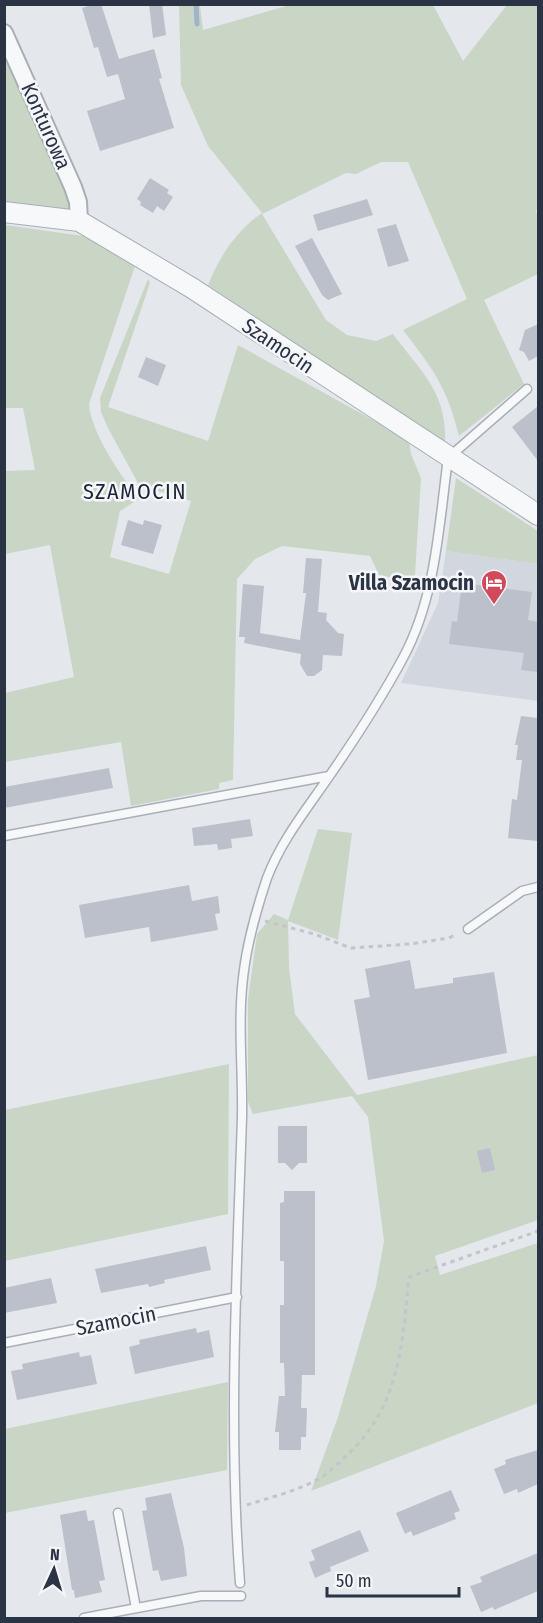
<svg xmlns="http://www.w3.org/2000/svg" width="543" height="1623" viewBox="0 0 543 1623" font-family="'Fira Sans Condensed',sans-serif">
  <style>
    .built { fill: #d2d6de }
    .green { fill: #c9d6c5 }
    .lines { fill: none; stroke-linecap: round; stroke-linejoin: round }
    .stream { stroke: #9fb4cc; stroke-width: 5 }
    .building { fill: #bbc0ca }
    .service-casing { stroke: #a9aeb7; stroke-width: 11 }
    .minor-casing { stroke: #a9aeb7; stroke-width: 20 }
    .tertiary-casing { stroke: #a9aeb7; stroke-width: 22 }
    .path { stroke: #c2c5cb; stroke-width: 3; stroke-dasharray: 4.5 4.5; stroke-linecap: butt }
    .service { stroke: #f7f8fa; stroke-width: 8 }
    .minor { stroke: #f7f8fa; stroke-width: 16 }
    .tertiary { stroke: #f7f8fa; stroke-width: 20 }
    .labels { text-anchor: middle; stroke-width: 5; stroke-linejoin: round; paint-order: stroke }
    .street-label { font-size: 21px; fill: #2b3445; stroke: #f4f6f9 }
    .poi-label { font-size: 21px; font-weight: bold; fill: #2b3445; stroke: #f4f6f9; text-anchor: end }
    .neighbourhood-label { font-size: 22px; letter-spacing: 1.5px; fill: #1d2536; stroke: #f4f6f9 }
  </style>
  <rect width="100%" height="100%" fill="#e4e7ec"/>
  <!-- built -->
  <path class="built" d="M446,551L538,564V701L401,683L438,603Z"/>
  <!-- green -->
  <path class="green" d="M179,5H200L203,30L290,5H433L463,61L507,5H538V207L536,211L538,217V274L484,300L524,384L459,436C447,387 433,369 403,330L467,299L408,162H381L356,174L346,173L262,214L326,320L347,335L376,341L393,334C422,373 447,392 445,443L208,285C219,257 237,230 262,213L208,146L181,85Z
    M4,46L73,204L65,212L5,208Z
    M5,225L83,236L136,263L89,404C91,433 121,476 139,499L120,511L110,557L169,574L191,501L139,485L108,428L101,412L100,398L148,279L150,283L108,407L208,441L238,345L409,440L411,454L421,478L415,575L400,579L379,575L370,556L282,546L255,559L237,579L233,780L219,783V789L131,806L121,742L5,762V693L74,677L50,545L5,554V471L35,470L23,408H5Z
    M456,478L538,531V564L446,551Z
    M318,829L352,833L338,940L288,921L289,968L295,1014L357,1095L538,1055V1220L435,1256L440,1275L538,1243V1403L311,1491L338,1417L376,1286L384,1241L368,1117L352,1096L253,1114L248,1102V999L257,934L274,914L288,920Z
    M229,1064L228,1214L5,1261V1110Z
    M228,1382L227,1470L5,1513V1429Z"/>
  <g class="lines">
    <!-- stream -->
    <path class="stream" d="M196,4L197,24"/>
  </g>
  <!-- building -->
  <path class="building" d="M94,4H101L119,59L154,49L162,78L159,79L174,128L100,151L87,111L125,99L118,74L107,77L98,47L94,48L82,8Z
    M149,4H162L166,35L153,38Z
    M150,178L169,190L167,193L173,197L164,211L157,206L153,213L140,205L141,202L137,199Z
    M367,199L373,215L318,231L313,215Z
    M396,224L409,261L388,267L377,229Z
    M312,238L342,294L328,300L322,295L295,246Z
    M538,324V356L529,361L524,352L519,350L525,330Z
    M146,357L166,365L158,386L138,377Z
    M538,406V461L512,427Z
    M128,520L143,525L144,520L162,525L153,554L121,545Z
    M306,558L322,559L318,612L327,613L326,620L338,633L344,634L342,656L323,655L322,670L314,676H307L300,664L301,654L244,643L245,637H239L243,584L264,586L260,633L300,640L306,593H303Z
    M462,583L532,592L528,620L538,622V672L521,670L524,653L449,644L452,621L457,622Z
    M521,716L538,718L537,841L508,838L512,799L517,800L522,760H516L518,745H515Z
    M109,768L113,788L4,808V787Z
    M250,819L253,836L231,839L232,848L218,850L217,844L194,846L192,828Z
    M189,885L192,901L218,896L220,913L215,914L218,930L151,942L149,927L85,938L79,905Z
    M410,960L415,989L453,983V978L494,972L507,1053L368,1080L354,1000L370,997L365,969Z
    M278,1126H307V1163H299L292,1170L285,1163H278Z
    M490,1148L495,1170L482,1173L477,1151Z
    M284,1191H315V1375H302L301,1408H307L306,1437H301V1450H279V1432H275L279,1396H285L284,1363H280V1305H284V1261H280V1203L284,1202Z
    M206,1246L211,1270L164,1280L165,1283L149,1287L148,1284L101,1293L95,1269Z
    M51,1278L57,1303L4,1313V1288Z
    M196,1328L197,1333L209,1330L214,1357L135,1374L129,1347L140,1344L139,1340Z
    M79,1352L80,1357L91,1355L97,1384L17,1400L11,1371L23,1369L22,1364Z
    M538,1450V1484L518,1493L517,1489L504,1494L494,1469L506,1464L505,1460Z
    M451,1490L460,1511L454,1513L456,1519L413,1536L411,1531L405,1534L396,1513Z
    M171,1493L184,1548L187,1576L161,1581L158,1570L153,1571L142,1511L147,1510L145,1498Z
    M86,1510L88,1521L94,1520L105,1580L99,1581L102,1592L75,1598L74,1590H72L60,1515Z
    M360,1530L369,1551L330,1567L331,1571L315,1578L309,1562L315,1560L311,1550Z
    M538,1553V1591L494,1610L493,1607L481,1612L470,1586L482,1582L480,1577Z"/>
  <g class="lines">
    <defs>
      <path id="service" d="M4,836L329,776
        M468,929L522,891L538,887
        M4,1343L237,1297
        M118,1513L136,1608
        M240,1583C228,1428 237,1272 242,1117C243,1068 237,1018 244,970C248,939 257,908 267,878C281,841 306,810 328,778C355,739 381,699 403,658C436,597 439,525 448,458L527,389
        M84,1618L201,1596H241"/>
      <path id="minor" d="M4,33L73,187L78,202L79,221"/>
      <path id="tertiary" d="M4,212L79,221L192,288L538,515"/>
    </defs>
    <!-- service casing -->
    <use href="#service" class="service-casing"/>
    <!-- minor casing -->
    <use href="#minor" class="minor-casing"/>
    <!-- tertiary casing -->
    <use href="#tertiary" class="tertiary-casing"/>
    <!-- path -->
    <path class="path" d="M265,921L314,934L351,948L410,944L449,938L457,934
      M247,1505C271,1497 298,1491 320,1478C329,1473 337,1464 345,1457C400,1407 402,1346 409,1277L538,1231"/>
    <!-- service -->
    <use href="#service" class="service"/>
    <!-- minor -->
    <use href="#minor" class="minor"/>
    <!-- tertiary -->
    <use href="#tertiary" class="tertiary"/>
  </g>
  <!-- icons -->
  <defs>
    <symbol id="hotel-pin" viewBox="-11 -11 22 30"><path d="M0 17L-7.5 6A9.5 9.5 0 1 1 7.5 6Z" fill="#d1495b" stroke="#f4f6f9"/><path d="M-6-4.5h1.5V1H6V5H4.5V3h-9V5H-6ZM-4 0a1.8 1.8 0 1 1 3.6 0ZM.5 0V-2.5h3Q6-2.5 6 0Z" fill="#fff"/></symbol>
  </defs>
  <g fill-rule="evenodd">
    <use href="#hotel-pin" x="479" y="568" width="30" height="40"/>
  </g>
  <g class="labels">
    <!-- street labels -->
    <g class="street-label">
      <text transform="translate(46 126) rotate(66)" y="7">Konturowa</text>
      <text transform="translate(278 346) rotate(34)" y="7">Szamocin</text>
      <text transform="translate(116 1321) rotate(-11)" y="7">Szamocin</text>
    </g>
    <!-- poi labels -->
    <g class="poi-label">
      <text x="474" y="590">Villa Szamocin</text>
    </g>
    <!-- neighbourhood labels -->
    <g class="neighbourhood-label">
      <text x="135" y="499">SZAMOCIN</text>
    </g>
  </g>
  <!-- border -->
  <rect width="543" height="1623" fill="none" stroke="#2b3445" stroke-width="12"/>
  <!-- north arrow -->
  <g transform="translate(54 1569) rotate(4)" stroke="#f4f6f9" stroke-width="4.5" paint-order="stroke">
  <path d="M0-4.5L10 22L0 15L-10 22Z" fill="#2b3445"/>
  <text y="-9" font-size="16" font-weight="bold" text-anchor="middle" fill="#2b3445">N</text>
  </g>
  <!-- scale -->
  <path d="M327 1587v9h132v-9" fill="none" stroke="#2b3445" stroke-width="3"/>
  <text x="336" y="1587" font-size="18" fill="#2b3445" stroke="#f4f6f9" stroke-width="4.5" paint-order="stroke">50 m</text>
</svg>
